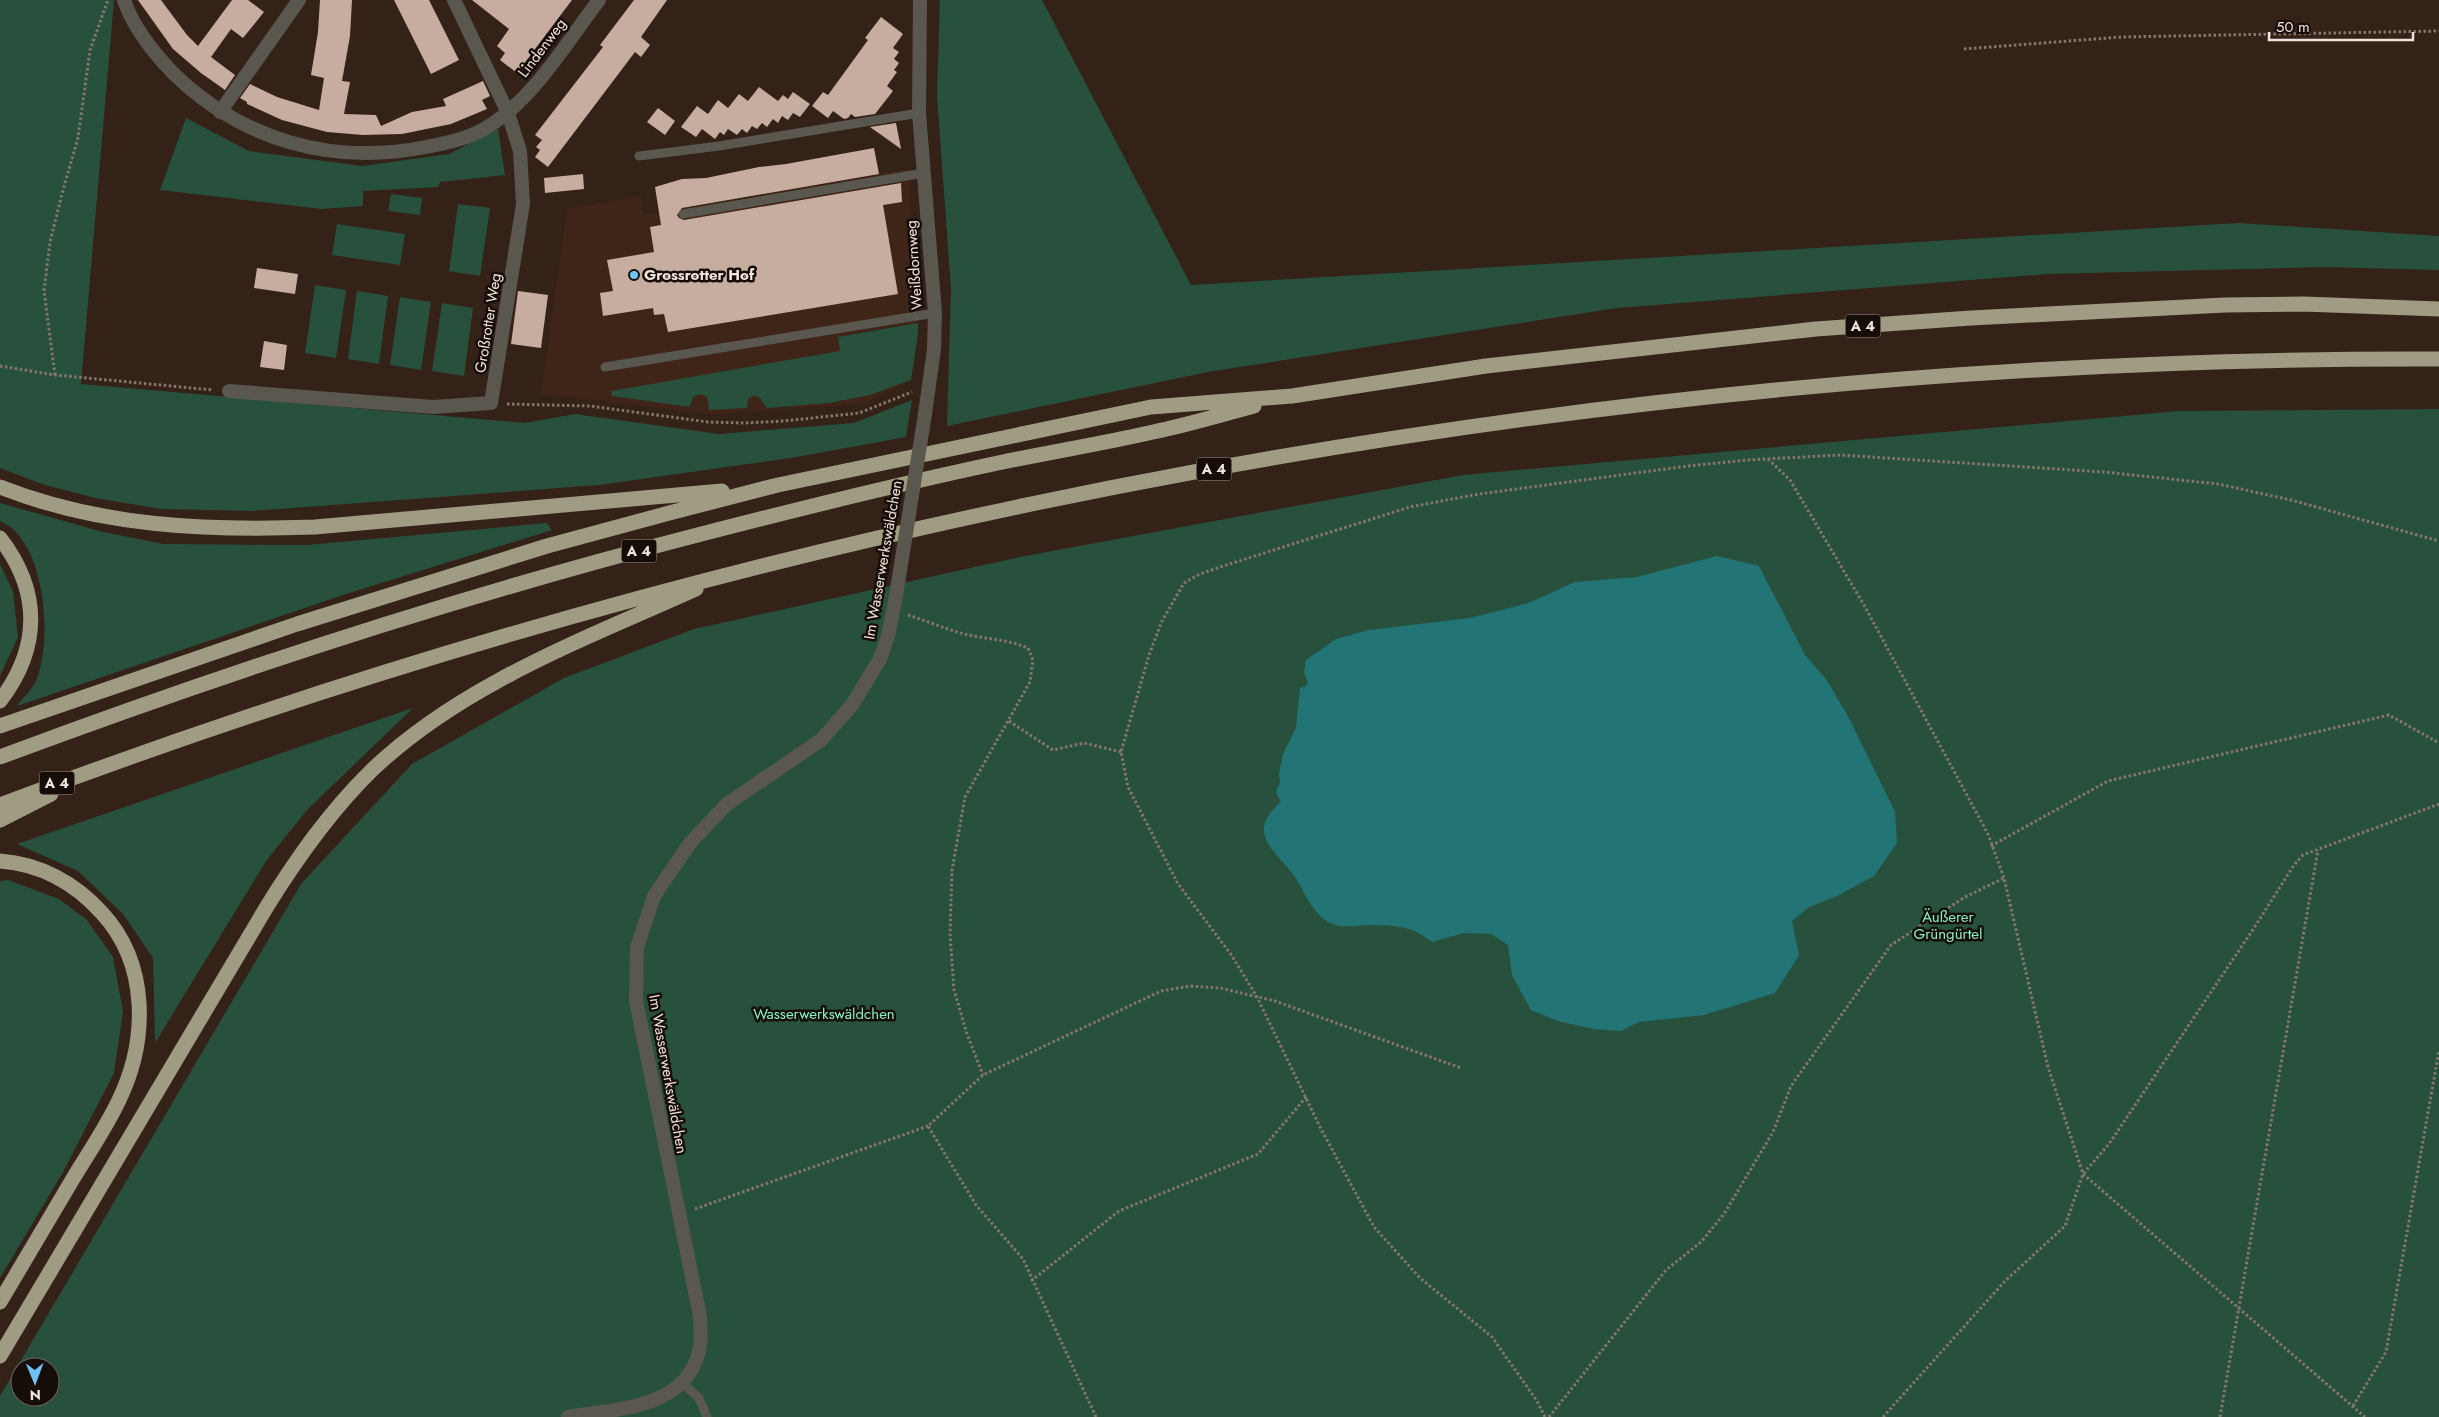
<svg xmlns="http://www.w3.org/2000/svg" width="2439" height="1417" viewBox="0 0 2439 1417" font-family="Jost,sans-serif">
  <style>
    .built { fill: #3e2517 }
    .green { fill: #28513d; fill-rule: evenodd }
    .water { fill: #237575 }
    .building { fill: #c6ada0 }
    .lines { fill: none; stroke-linecap: round; stroke-linejoin: round }
    .path { stroke: #87766d; stroke-width: 3; stroke-dasharray: 2.5 2.5; stroke-linecap: butt }
    .service { stroke: #5a584e; stroke-width: 9 }
    .minor { stroke: #5a584e; stroke-width: 14 }
    .tertiary { stroke: #5a584e; stroke-width: 14 }
    .motorway { stroke: #a09c84; stroke-width: 15 }
    .tertiary-bridge { stroke: #5a584e; stroke-width: 14 }
    .poi-dot { fill: #6fc2f4; stroke: #160d09; stroke-width: 2 }
    .labels { text-anchor: middle; stroke-width: 5; stroke-linejoin: round; paint-order: stroke }
    .shield { fill: #160d09; stroke: #afa39d; stroke-width: 1 }
    .shield-label { font-size: 14px; font-weight: bold; fill: #f0e3dc }
    .street-label { font-size: 15px; fill: #f0e3dc; stroke: #160d09 }
    .poi-label { font-size: 15px; font-weight: bold; fill: #f0e3dc; stroke: #160d09; text-anchor: start }
    .park-label { font-size: 15px; fill: #87f2bd; stroke: #160d09 }
  </style>
  <rect width="100%" height="100%" fill="#342117"/>
  <!-- built -->
  <path class="built" d="M908,169L918,334L911,380L862,404L711,414L541,394L567,209L641,196L644,215Z"/>
  <!-- green -->
  <path class="green" d="M0,0H114L81,384L525,423L575,414L719,434L854,423L912,400L906,437L791,458L599,485L252,511L161,509L95,498L42,484L0,468Z
    M940,0H1042L1191,285L2238,223L2439,236V270L2323,267L2048,274L1617,308L1208,372L947,426L951,288L937,96Z
    M186,118L249,151L362,166L449,154L498,129L505,175L440,182L438,187L363,191V206L321,209L160,190Z
    M391,194L422,198L420,215L388,211Z
    M458,204L490,208L480,276L449,271Z
    M337,224L405,234L400,265L332,255Z
    M315,285L346,290L336,358L305,353Z
    M357,291L388,296L379,364L348,359Z
    M400,297L431,302L421,370L390,365Z
    M442,303L473,308L464,376L432,371Z
    M918,323V334L911,380L870,395L829,403L767,408L759,397L753,396L748,399L747,408L709,410L707,397L701,394L693,397L690,407L612,396L611,391L840,351L838,337Z
    M2439,409V1417H0V1396L301,884L412,764L564,678L694,629L1020,557L1463,475L2179,411ZM20,1367H50V1397H20Z
    M0,503L103,532L164,544L307,545L547,523L552,530L349,593L17,706C23,697 34,688 37,678C52,639 45,558 13,529C9,526 4,523 0,521Z
    M0,564L13,591L18,637L0,676Z
    M413,708L307,810L266,861L155,1043L153,958L123,914L78,871L17,844Z
    M8,880L59,899L86,919L113,957L123,1011L114,1073L62,1174L0,1278V881Z"/>
  <!-- water -->
  <path class="water" d="M1717,556L1759,566L1805,655L1826,679L1849,718L1895,812L1897,843L1874,876L1837,896L1809,907L1792,921L1799,955L1775,993L1704,1015L1639,1022L1621,1031L1594,1029L1558,1021L1531,1010L1512,975L1508,945L1491,934L1463,933L1432,942C1425,937 1417,931 1409,929C1397,925 1379,925 1367,925C1358,925 1345,928 1336,925C1314,919 1306,894 1295,877C1276,850 1244,834 1281,802L1276,792L1280,782L1279,774L1283,754L1296,728L1300,688L1306,686L1308,682L1304,673L1306,660L1336,639L1369,630L1470,618L1529,603L1575,582L1637,577Z"/>
  <!-- building -->
  <path class="building" d="M138,0H161L187,35L198,46L232,0H248L264,12L243,38L231,29L211,57L235,75L225,90L201,73L173,49Z
    M320,0H352L350,36L342,81L350,82L344,114L376,115L381,126L412,112L446,106L443,99L483,81L490,96L482,100L487,109L451,124L402,134L363,135L327,132L282,120L247,104V102L240,98L250,84L277,97L319,110L324,78L311,75L318,32Z
    M394,0H429L459,60L431,74Z
    M472,0H572L517,73L500,60L505,53L497,46L509,29Z
    M634,0H667L641,37L650,45L641,57L635,52L548,167L535,157L540,150L536,147L542,140L535,135L603,47L600,45Z
    M881,17L903,34L893,48L899,52L894,59L899,63L894,70L897,72L887,86L893,91L875,114L855,117L851,114L848,118L844,119L833,111L828,118L812,106L823,92L828,95L868,40L865,38Z
    M759,87L778,101L783,95L788,99L793,92L810,104L800,117L793,113L788,120L782,116L778,123L773,119L767,127L762,123L757,129L752,126L747,133L742,129L737,135L728,129L724,135L720,132L715,139L702,129L696,137L681,127L697,106L708,114L718,100L728,108L739,94L748,101Z
    M658,108L675,121L665,135L647,122Z
    M896,123L901,149L870,127Z
    M874,148L879,174L682,208L677,215L679,218L684,220L901,183L902,202L883,205L898,294L668,332L664,314L654,315L653,308L603,316L600,293L613,291L607,260L654,252L650,227L661,225L655,187L682,179L706,178L759,167L786,164Z
    M583,174L584,189L545,193L544,178Z
    M257,268L298,274L295,294L254,288Z
    M518,291L548,295L541,348L511,344Z
    M264,341L287,345L284,370L260,367Z"/>
  <g class="lines">
    <!-- path -->
    <path class="path" d="M1964,49L2121,37L2439,31
      M0,366L55,375L213,390
      M55,375L44,291L50,242L63,190L78,138L90,50L108,0
      M507,404L590,406L708,422L745,423L784,421L859,413L912,392
      M1768,459L1790,480L1864,605L1988,834L2004,878
      M908,615C928,621 947,630 968,635C988,639 1009,640 1028,648L1033,660L1030,682L965,797L952,870L950,934L954,990L967,1034L983,1075
      M1009,721L1053,750L1084,743L1121,752
      M1991,846L2108,781L2389,715L2439,743
      M695,1209L928,1126
      M1031,1281L1119,1211L1258,1154L1307,1096
      M2353,1406L2386,1352L2439,1050
      M1096,1417L1023,1259L976,1205L928,1126L983,1075L1161,991L1190,986L1220,988L1275,1001L1461,1068
      M1545,1417L1537,1401L1492,1337L1420,1278L1374,1227L1321,1129L1257,997L1232,956L1178,884L1128,787L1121,752L1149,655L1162,621L1184,583L1200,574L1223,566L1410,507L1479,494L1688,466L1747,460L1840,455L2104,472L2218,484L2291,500L2439,541
      M1549,1417L1666,1270L1701,1242L1724,1214L1773,1132L1791,1086L1891,945L1965,897L2004,878L2048,1067L2083,1174L2365,1417
      M1883,1417L2005,1281L2065,1226L2083,1174L2109,1144L2254,928L2294,865L2303,855L2439,804
      M2220,1417L2318,850"/>
    <!-- service -->
    <path class="service" d="M639,156L719,146L919,113
      M683,214L924,173
      M605,367L935,313
      M682,1383L699,1398L707,1417"/>
    <!-- minor -->
    <path class="minor" d="M124,0C133,27 152,51 172,72C241,140 331,166 426,147C446,143 467,139 484,129C532,102 566,43 599,0
      M220,112L299,0
      M229,391L433,407L491,403L523,204L520,151L508,113L454,0"/>
    <!-- tertiary -->
    <path class="tertiary" d="M920,0L919,113L935,313L934,349L925,414
      M568,1417C615,1409 686,1409 699,1351C702,1341 700,1327 700,1316L636,1001L637,947L654,896L690,843L727,804L821,740L852,705L880,659L888,636L896,596"/>
    <!-- motorway -->
    <path class="motorway" d="M0,487C101,527 208,531 315,527L722,491
      M0,538C41,591 41,647 0,701
      M0,726L297,624L547,546L673,512L778,485L1151,407L1292,396L1486,366L1816,329L1971,318L2225,305L2303,304L2439,309
      M0,757C225,673 454,598 686,538C790,511 894,485 998,463C1050,452 1101,444 1153,432C1187,425 1220,415 1254,406
      M0,805C775,512 1610,356 2439,359
      M0,820L51,794
      M0,861C40,864 75,883 102,913C149,964 148,1040 119,1100C106,1128 87,1155 71,1182C47,1222 24,1262 0,1302
      M0,1356L266,908C297,858 330,811 372,770C462,684 585,639 696,589"/>
    <!-- tertiary-bridge -->
    <path class="tertiary-bridge" d="M896,596L925,414"/>
  </g>
  <!-- markers -->
  <circle class="poi-dot" cx="634" cy="275" r="5"/>
  <g class="labels">
    <!-- shield labels -->
    <g class="shield">
      <rect x="1845.5" y="314.5" width="35" height="23" rx="4"/>
      <rect x="1196.5" y="457.5" width="35" height="23" rx="4"/>
      <rect x="621.5" y="539.5" width="35" height="23" rx="4"/>
      <rect x="39.5" y="771.5" width="35" height="23" rx="4"/>
    </g>
    <g class="shield-label">
      <text x="1863" y="331">A 4</text>
      <text x="1214" y="474">A 4</text>
      <text x="639" y="556">A 4</text>
      <text x="57" y="788">A 4</text>
    </g>
    <!-- street labels -->
    <g class="street-label">
      <text transform="translate(542 48) rotate(-53)" y="5">Lindenweg</text>
      <text transform="translate(914 265) rotate(-94)" y="5">Weißdornweg</text>
      <text transform="translate(488 323) rotate(-81)" y="5">Großrotter Weg</text>
      <text transform="translate(883 560) rotate(-80)" y="5">Im Wasserwerkswäldchen</text>
      <text transform="translate(668 1074) rotate(80)" y="5">Im Wasserwerkswäldchen</text>
    </g>
    <!-- poi labels -->
    <g class="poi-label">
      <text x="644" y="280">Grossrotter Hof</text>
    </g>
    <!-- park labels -->
    <g class="park-label">
      <text x="1948" y="922">Äußerer<tspan x="1948" dy="17">Grüngürtel</tspan></text>
      <text x="824" y="1019">Wasserwerkswäldchen</text>
    </g>
  </g>
  <!-- north arrow -->
  <g transform="translate(35 1382) rotate(179)"><circle r="24" fill="#160d09" stroke="#6d635d"/>
  <path d="M0-4L9 19L0 12L-9 19Z" fill="#6fc2f4"/>
  <text y="-8" font-size="14" font-weight="bold" text-anchor="middle" fill="#f0e3dc">N</text>
  </g>
  <!-- scale -->
  <path d="M2269 32v8h144v-8" fill="none" stroke="#f0e3dc" stroke-width="2.5"/>
  <text x="2276" y="32" font-size="15" fill="#f0e3dc" stroke="#160d09" stroke-width="4" paint-order="stroke">50 m</text>
</svg>
